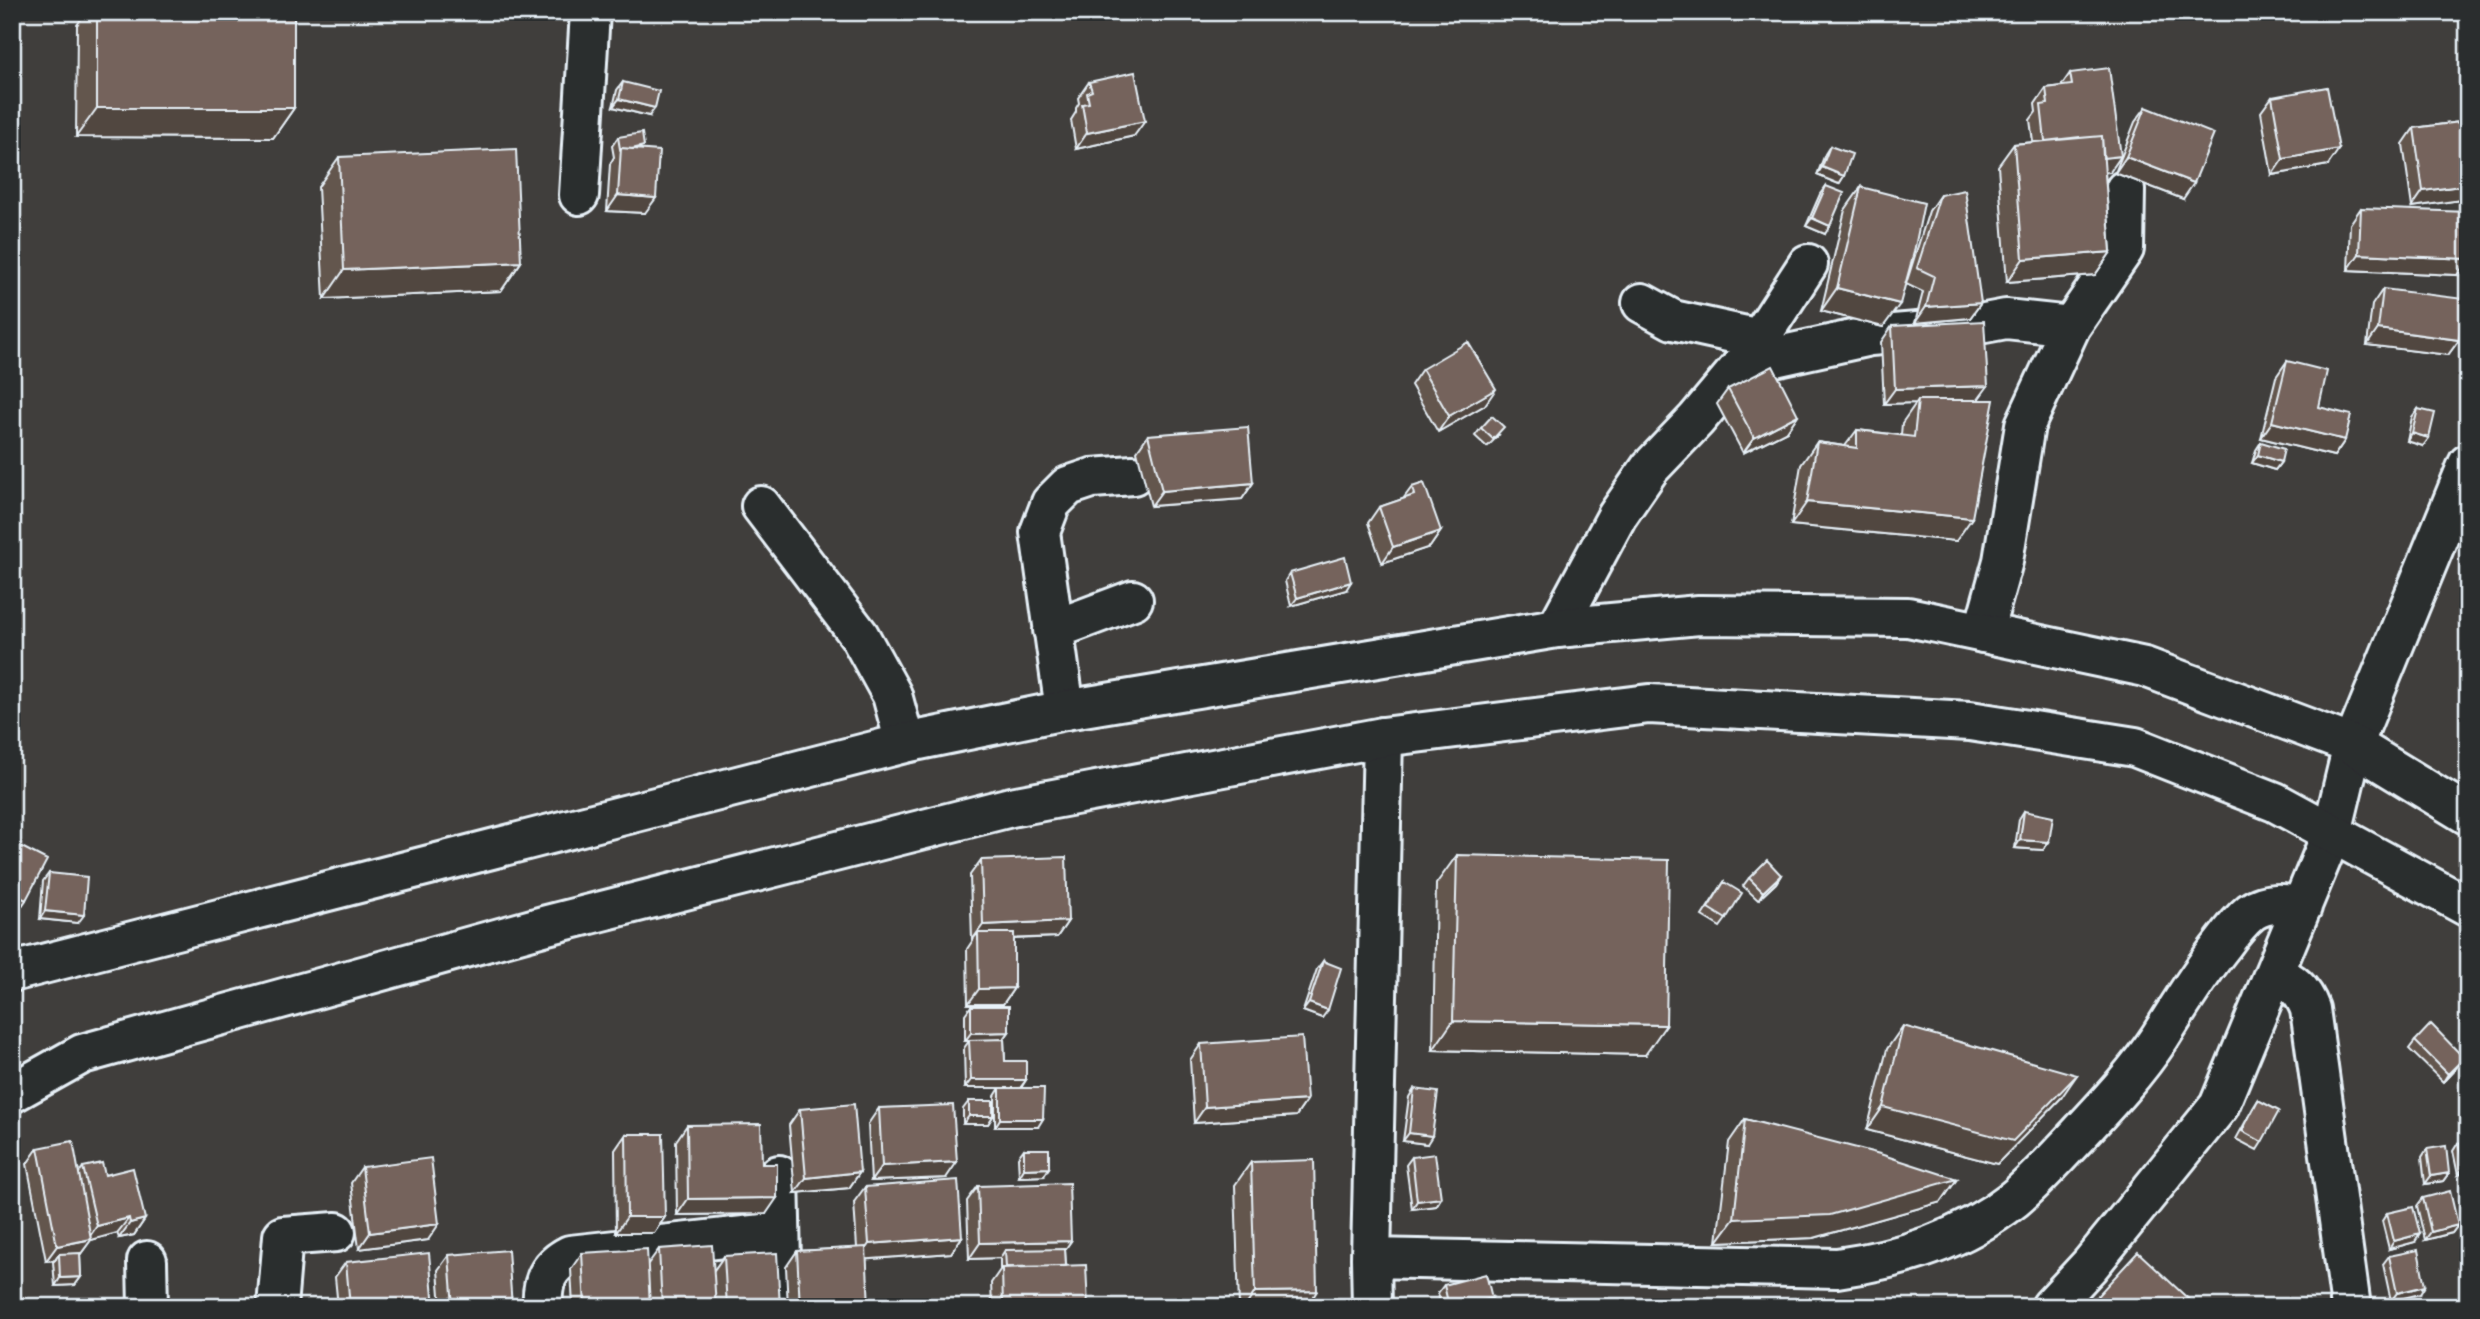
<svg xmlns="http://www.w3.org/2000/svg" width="2480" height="1319" viewBox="0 0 2480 1319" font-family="Sriracha,sans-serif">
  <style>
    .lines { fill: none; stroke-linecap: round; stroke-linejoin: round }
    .street-casing { stroke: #e8f1f8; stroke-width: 44 }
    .primary-casing { stroke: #e8f1f8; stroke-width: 44 }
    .street { stroke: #2a2d2e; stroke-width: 38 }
    .primary { stroke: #2a2d2e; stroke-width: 38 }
    .wall { fill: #64564e; stroke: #e8f1f8; stroke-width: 2 }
    .shaded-wall { fill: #514640; stroke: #e8f1f8; stroke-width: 2 }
    .building { fill: #74645b; stroke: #e8f1f8; stroke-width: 2 }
  </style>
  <rect width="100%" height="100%" fill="#403e3c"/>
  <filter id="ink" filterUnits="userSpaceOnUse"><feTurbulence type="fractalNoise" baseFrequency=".0143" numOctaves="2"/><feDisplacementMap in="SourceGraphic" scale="14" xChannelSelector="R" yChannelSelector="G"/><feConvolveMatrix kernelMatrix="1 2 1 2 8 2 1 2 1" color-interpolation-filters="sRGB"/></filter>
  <g filter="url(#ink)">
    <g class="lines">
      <defs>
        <path id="street" d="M579,195L590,12
          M1642,303L1673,320L1760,339
          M1743,364L1870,336L1953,329L2006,319L2071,326
          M761,506L859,635L892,695L905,743
          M1557,628L1617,516L1650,468L1696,420L1743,364L1808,264
          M1053,630L1133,600
          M1983,633L2003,561L2025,425L2071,326L2124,249L2125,190
          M1065,710L1040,532L1051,503L1068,486L1092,478L1133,475
          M2274,974C2292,981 2303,990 2310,1009L2351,1307
          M779,1175L782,1307
          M1371,1258L1837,1268C1902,1259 1962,1240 2014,1199C2037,1180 2057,1157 2078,1135C2107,1104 2137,1072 2160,1037C2181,1004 2198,975 2223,944C2231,933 2240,921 2251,912C2266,901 2285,903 2302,907
          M147,1261L148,1307
          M277,1307L283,1236L336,1232
          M543,1307C541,1282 548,1266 570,1255L780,1232
          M1372,1307L1371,1258L1383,737
          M2051,1307L2090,1265L2219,1106L2332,833L2353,745L2468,464"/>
        <path id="primary" d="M12,972L905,743L1065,710L1557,628L1699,615L1908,617L2145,667L2353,745L2468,815
          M12,1093L82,1054L547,925L1011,807L1383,737L1649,704L1970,721L2135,747L2275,802L2468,907"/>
      </defs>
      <!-- street casing -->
      <use href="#street" class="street-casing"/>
      <!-- primary casing -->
      <use href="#primary" class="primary-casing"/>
      <!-- street -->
      <use href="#street" class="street"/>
      <!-- primary -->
      <use href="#primary" class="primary"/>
    </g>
    <!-- wall -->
    <path class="wall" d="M86,12H294V108L273,138L76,137L77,25Z
      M2070,73L2110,172H2105L2111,252L2095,275L2007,282L1998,166L2014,144L2033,142L2030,120L2036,112L2035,104L2046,88L2061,86Z
      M623,82L649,116L613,107L617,90Z
      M1089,82L1134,136L1076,149L1071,120L1076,112V108L1079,103L1078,98Z
      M2272,97L2328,165L2272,175L2261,112Z
      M2146,107L2183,199L2115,173L2135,122Z
      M2468,121V199L2412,207L2403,144L2414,128Z
      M618,137L642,149L645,213L607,211L610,164L614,157L612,146Z
      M1830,146L1844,176L1839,184L1817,175L1825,154Z
      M339,157L521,262L501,291L324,299L318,187Z
      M1826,186L1825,234L1806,226L1820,194Z
      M1861,187L1883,327L1821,311L1845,210Z
      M1940,195L1981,303L1970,318L1915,323L1923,292L1906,284L1929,211Z
      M2361,208L2457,275L2348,270L2350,224Z
      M2383,289L2459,340L2448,355L2367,345L2372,305Z
      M1892,326L1978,400L1956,541L1791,525L1801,465L1817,442L1845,446L1857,430L1901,435L1902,423L1916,403L1884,404L1881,342Z
      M2287,361L2319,407L2345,440L2334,456L2261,438L2276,377Z
      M1422,369L1485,405L1438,432L1411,385Z
      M1728,389L1798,415L1787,431L1743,453L1717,404Z
      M2418,409L2423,446L2407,441L2412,417Z
      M1481,428L1499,435L1487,447L1475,436Z
      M1148,435L1253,483L1242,499L1151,506L1137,451Z
      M2261,442L2281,462L2275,470L2252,463L2256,450Z
      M1412,487L1441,531L1430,547L1382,563L1368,523L1379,507L1403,499Z
      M1290,573L1346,590L1291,606L1285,581Z
      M2024,811L2049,842L2043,850L2015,848L2019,819Z
      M12,842L26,900L15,916L12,914Z
      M1457,855L1645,1055L1433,1050L1436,884Z
      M981,860L1068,921L1057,937L1014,939V988L1003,1004H968L967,949L973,940H972L970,875Z
      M49,873L78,923L40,919L43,881Z
      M1781,875L1776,883L1758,900L1743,886L1749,878Z
      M1724,882L1726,919L1720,927L1702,916Z
      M1323,961L1322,1018L1303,1011L1317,969Z
      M971,1006L1009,1032L1004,1039L1005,1061L1026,1080L1021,1088L1038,1127H995V1096L1000,1088H965L964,1048L969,1041H965V1014Z
      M1903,1026L2061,1098L1997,1164L1867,1130L1887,1049Z
      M2415,1041L2464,1058L2458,1066L2443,1082L2409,1049Z
      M1201,1044L1307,1100L1296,1116L1194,1123L1190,1060Z
      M1414,1089L1427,1144L1403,1141L1409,1097Z
      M2258,1100L2262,1142L2257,1150L2236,1139L2253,1108Z
      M969,1101L993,1116L988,1124H963V1109Z
      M879,1108L946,1178L871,1181L868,1124Z
      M800,1109L860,1172L849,1188L795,1193L789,1125Z
      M1745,1119L1957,1179L1941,1202L1814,1238L1717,1242L1729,1142Z
      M687,1125L762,1164L766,1214L677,1215L676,1141Z
      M626,1134L665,1217L654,1233H616L615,1150Z
      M2458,1143L2468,1172L2458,1175L2453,1151Z
      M38,1148L79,1173L83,1167L105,1175L145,1219L134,1235L119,1238L117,1233L91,1240L80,1255L81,1277L75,1285L55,1286L53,1262L55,1260L46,1261L27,1164Z
      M1024,1149L1044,1176L1019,1177L1018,1157Z
      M2427,1149L2449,1173L2443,1181L2425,1184L2422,1157Z
      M1412,1157L1441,1198L1436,1206L1412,1209L1406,1165Z
      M1251,1162L1307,1307H1239L1235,1185Z
      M362,1167L428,1240L359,1249L351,1183Z
      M978,1186L1071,1241L1065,1249L1066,1266L1088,1307H992L991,1283L1000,1270V1258L969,1259L967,1201Z
      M865,1187L962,1237L951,1253L866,1259L868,1307H788L786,1267L797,1251L857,1248L854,1202Z
      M2423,1198L2458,1225L2452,1233L2425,1240L2417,1206Z
      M2387,1213L2415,1242L2389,1249L2382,1221Z
      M659,1249L714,1270L724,1256L780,1307H573L571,1269L582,1253L648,1264Z
      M449,1255L512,1307H441L438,1270Z
      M2389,1256L2420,1294L2391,1301L2383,1264Z
      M346,1262L434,1307H338L335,1277Z
      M1444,1285L1492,1298L1486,1306L1483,1307H1441L1438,1293Z"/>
    <!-- shaded-wall -->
    <path class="shaded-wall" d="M619,99L655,108L649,116L613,107Z
      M97,108H294L273,138L76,137Z
      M1145,121L1134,136L1076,149L1087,133Z
      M2339,149L2328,165L2272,175L2283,159Z
      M2121,156L2110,172L2087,174L2098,158Z
      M2126,157L2194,183L2183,199L2115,173Z
      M1822,167L1844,176L1839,184L1817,175Z
      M2468,185V199L2412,207L2423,191Z
      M618,195L656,198L645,213L607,211Z
      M1812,218L1830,226L1825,234L1806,226Z
      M2111,252L2095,275L2007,282L2023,259Z
      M2359,254L2468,259V260L2457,275L2348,270Z
      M521,262L501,291L324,299L344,270Z
      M1837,288L1900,304L1883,327L1821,311Z
      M1981,303L1970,318L1915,323L1926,307Z
      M2378,329L2459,340L2448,355L2367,345Z
      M1988,386L1977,401L1918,400L1916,403L1884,404L1895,389Z
      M1496,389L1485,405L1438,432L1449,416Z
      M1798,415L1787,431L1743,453L1754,438Z
      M2272,422L2345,440L2334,456L2261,438Z
      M2412,433L2429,438L2423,446L2407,441Z
      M2258,455L2281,462L2275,470L2252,463Z
      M1253,483L1242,499L1151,506L1162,491Z
      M1807,502L1972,518L1956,541L1791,525Z
      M1441,531L1430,547L1382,563L1393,547Z
      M1351,582L1346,590L1291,606L1297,598Z
      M2020,840L2049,842L2043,850L2015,848Z
      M1781,875L1776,883L1758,900L1763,892Z
      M45,911L84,915L78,923L40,919Z
      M1068,921L1057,937L978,940V933L972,940L983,925Z
      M1014,988L1003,1004H968L979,989Z
      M1309,1003L1328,1010L1322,1018L1303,1011Z
      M1453,1021L1666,1025L1645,1055L1433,1050Z
      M1009,1032L1003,1040L965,1041L971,1033Z
      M2464,1058L2458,1066L2443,1082L2448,1074Z
      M2077,1075L2061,1098L1997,1164L1867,1130L1883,1107Z
      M971,1080H1026L1020,1088H965Z
      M1307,1100L1296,1116L1194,1123L1205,1107Z
      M969,1116H993L988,1124H963Z
      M1000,1119H1043L1038,1127H995Z
      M1409,1133L1432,1136L1427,1144L1403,1141Z
      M957,1162L946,1178L871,1181L882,1166Z
      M2468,1166V1172L2458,1175L2464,1167Z
      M1049,1168L1044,1176L1019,1177L1024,1169Z
      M860,1172L849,1188L795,1193L806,1178Z
      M2449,1173L2443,1181L2425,1184L2431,1176Z
      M1957,1179L1941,1202L1814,1238L1717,1242L1734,1219Z
      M777,1198L766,1214L677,1215L688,1199Z
      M1441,1198L1436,1206L1412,1209L1417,1201Z
      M627,1217H665L654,1233H616Z
      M129,1218L117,1233L91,1240L80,1255L59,1254L55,1260L46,1261L57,1246L87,1240L97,1226Z
      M145,1219L134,1235L119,1238L130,1223Z
      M439,1224L428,1240L359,1249L370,1233Z
      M2458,1225L2452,1233L2425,1240L2431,1232Z
      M2420,1234L2415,1242L2389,1249L2394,1241Z
      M962,1237L951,1253L858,1260L869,1244Z
      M1071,1241L1060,1257L1005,1250L1000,1258L969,1259L980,1243Z
      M81,1277L75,1285L55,1286L60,1278Z
      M2425,1286L2420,1294L2391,1301L2397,1293Z
      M1317,1291L1307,1307H1245L1255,1292Z
      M1492,1298L1486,1306L1458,1307Z"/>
    <!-- building -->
    <path class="building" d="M97,12H294V108H97Z
      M2109,68L2121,156L2103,158L2102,136L2079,138V137L2045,141L2041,105L2048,104L2046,88L2072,85L2070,73Z
      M1135,72L1145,121L1087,133L1082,104L1089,103L1087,93L1092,91L1089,82Z
      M623,82L659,91L655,108L619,99Z
      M2327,87L2339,149L2283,159L2272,97Z
      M2146,107L2214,134L2194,183L2126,157Z
      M2468,121V185L2423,191L2414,128Z
      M642,133L644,146L632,149L621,148L620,149L618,137Z
      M2102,136L2111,252L2023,259L2014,144Z
      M1830,146L1852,154L1844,176L1822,167Z
      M621,148L659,151L656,198L618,195Z
      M516,149L521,262L344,270L339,157Z
      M1826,186L1844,193L1830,226L1812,218Z
      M1861,187L1924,203L1914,252L1900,304L1837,288Z
      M1965,190L1981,303L1926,307L1934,276L1917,268L1940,195Z
      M2361,208L2468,212V259L2359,254Z
      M2383,289L2464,299L2459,340L2378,329Z
      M1984,321L1988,386L1895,389L1892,326Z
      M1468,342L1496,389L1449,416L1422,369Z
      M2287,361L2327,371L2319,407L2351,415L2345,440L2272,422Z
      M1773,366L1798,415L1754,438L1728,389Z
      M1918,400H1994L1972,518L1807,502L1817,442L1857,448V430L1914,437Z
      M2418,409L2435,413L2429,438L2412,433Z
      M1492,416L1504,427L1493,439L1481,428Z
      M1248,427L1253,483L1162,491L1148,435Z
      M2261,442L2284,449L2281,462L2258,455Z
      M1424,483L1441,531L1393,547L1379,507L1414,495L1412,487Z
      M1345,557L1351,582L1297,598L1290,573Z
      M2024,811L2053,817L2049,842L2020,840Z
      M12,842L47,860L26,900L12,893Z
      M1457,855L1669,860L1666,1025L1453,1021Z
      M1066,857L1068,921L983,925L981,860Z
      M1767,860L1781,875L1763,892L1749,878Z
      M49,873L87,877L84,915L45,911Z
      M1724,882L1742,893L1726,919L1708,908Z
      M978,933H1014V988L979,989Z
      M1323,961L1341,968L1328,1010L1309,1003Z
      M971,1006H1009V1032L971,1033Z
      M2431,1024L2464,1058L2448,1074L2415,1041Z
      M1903,1026L2077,1075L2013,1141L1883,1107Z
      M1302,1037L1307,1100L1205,1107L1201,1044Z
      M1004,1039L1005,1061H1026V1080H971L969,1040Z
      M1000,1088H1044L1043,1119H1000Z
      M1414,1089L1438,1092L1432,1136L1409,1133Z
      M2258,1100L2279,1111L2262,1142L2242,1131Z
      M969,1101H993V1116H969Z
      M854,1104L860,1172L806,1178L800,1109Z
      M953,1105L957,1162L882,1166L879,1108Z
      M1745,1119L1880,1154L1957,1179L1830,1215L1734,1219Z
      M761,1124L762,1164H777V1198L688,1199L687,1125Z
      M626,1134H663L665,1217H627Z
      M73,1141L91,1239L57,1246L38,1148Z
      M2468,1141V1166L2464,1167L2458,1143Z
      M2446,1146L2449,1173L2431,1176L2427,1149Z
      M1024,1149H1049V1168L1024,1169Z
      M1435,1154L1441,1198L1417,1201L1412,1157Z
      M431,1158L439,1224L370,1233L362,1167Z
      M1314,1160L1317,1291L1255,1292L1251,1162Z
      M102,1163L105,1175L133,1168L145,1219L130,1223L129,1218L97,1226L83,1167Z
      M958,1180L962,1237L869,1244L865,1187Z
      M1069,1183L1071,1241L980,1243L978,1186Z
      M2450,1191L2458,1225L2431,1232L2423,1198Z
      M2413,1207L2420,1234L2394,1241L2387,1213Z
      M712,1245L716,1307H662L659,1249Z
      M866,1247L869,1306L800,1307L797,1251Z
      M647,1249L650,1307H585L582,1253Z
      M1065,1249L1066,1266L1006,1267L1005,1250Z
      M508,1250L512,1307H453L449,1255Z
      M2418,1250L2425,1286L2397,1293L2389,1256Z
      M2138,1252L2197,1307H2087Z
      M80,1253L81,1277L60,1278L59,1254Z
      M429,1253L434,1307H350L346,1262Z
      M777,1253L780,1307H727L724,1256Z
      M1086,1265L1088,1307H1003L1002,1268Z
      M1486,1274L1492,1298L1458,1307H1449L1444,1285Z"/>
  </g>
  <!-- margin -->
  <rect width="2480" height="1319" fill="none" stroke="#2a2d2e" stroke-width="42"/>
  <rect x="21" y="21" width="2438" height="1277" fill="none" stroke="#e8f1f8" stroke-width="2.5" filter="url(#ink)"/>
</svg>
